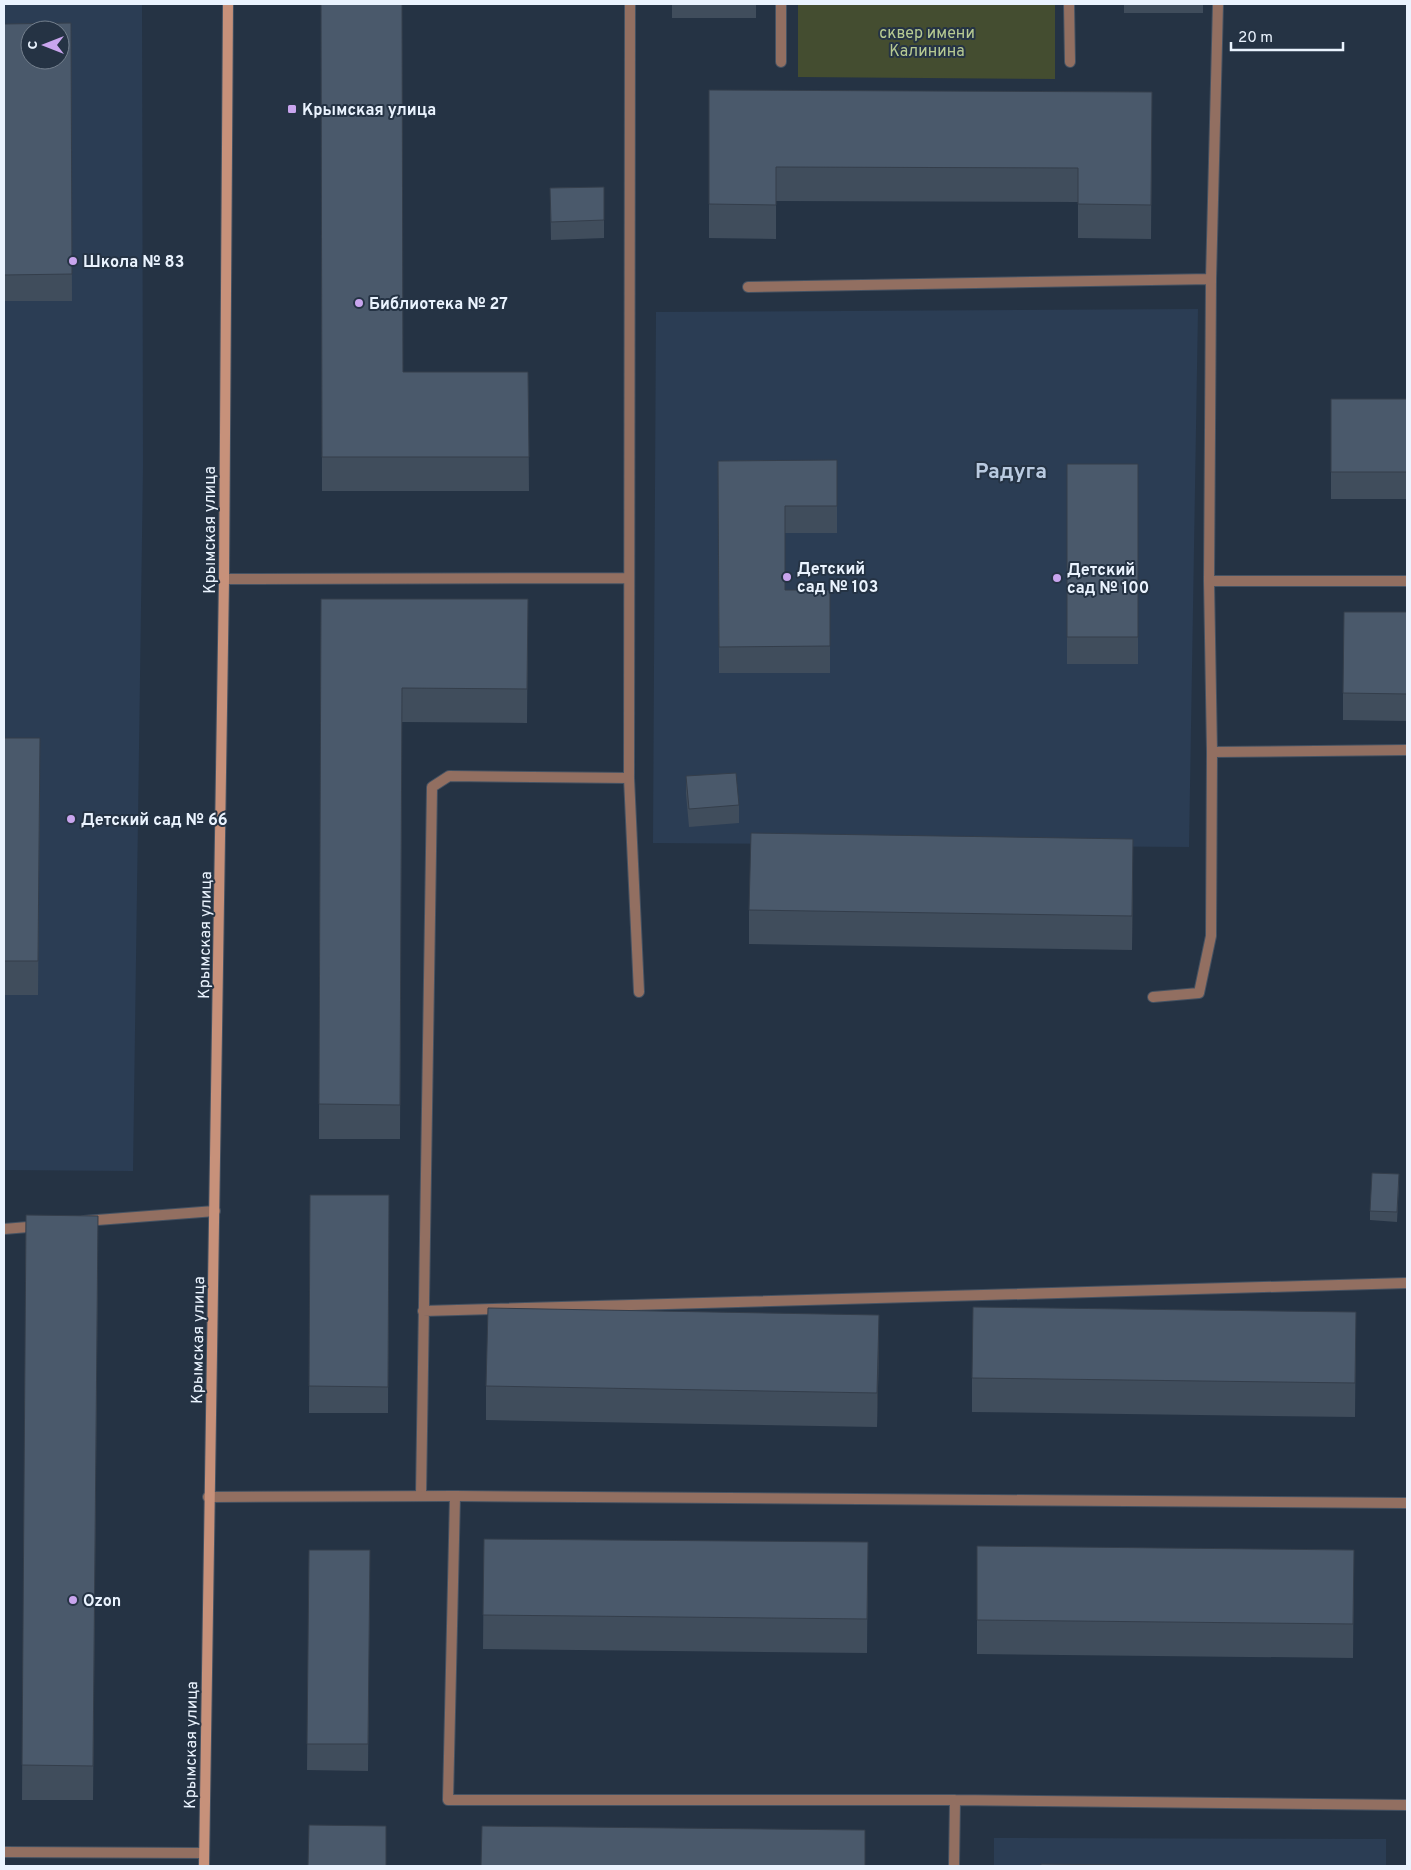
<svg xmlns="http://www.w3.org/2000/svg" width="1411" height="1870" viewBox="0 0 1411 1870" font-family="Overpass,sans-serif">
  <style>
    .built { fill: #2b3d54; fill-rule: evenodd }
    .green { fill: #444d30 }
    .lines { fill: none; stroke-linecap: round; stroke-linejoin: round }
    .service-casing { stroke: #455262; stroke-width: 12 }
    .minor-casing { stroke: #455262; stroke-width: 12 }
    .secondary-casing { stroke: #455262; stroke-width: 12 }
    .service { stroke: #926f61; stroke-width: 10 }
    .minor { stroke: #926f61; stroke-width: 10 }
    .secondary { stroke: #c7917a; stroke-width: 10 }
    .wall { fill: #404d5c }
    .shaded-wall { fill: #343e4b }
    .building { fill: #4a596b; stroke: #343e4b; fill-rule: evenodd }
    .poi-dot { fill: #c9a5ee; stroke: #253344; stroke-width: 2 }
    .labels { text-anchor: middle; stroke-width: 4; stroke-linejoin: round; paint-order: stroke }
    .park-label { font-size: 16px; fill: #b7ca92; stroke: #253344 }
    .poi-label { font-size: 16px; font-weight: bold; fill: #eaf3fe; stroke: #253344; text-anchor: start }
    .street-label { font-size: 16px; fill: #eaf3fe; stroke: #253344 }
    .district-label { font-size: 21px; font-weight: bold; fill: #b9cae0; stroke: #253344 }
  </style>
  <rect width="100%" height="100%" fill="#253344"/>
  <!-- built -->
  <path class="built" d="M4,4H142L143,467L133,1171L4,1170ZM30,30H60V60H30Z
    M1198,309L1189,847L653,843L656,312Z
    M994,1838L1386,1839V1866H994Z"/>
  <!-- green -->
  <path class="green" d="M798,4H1055V79L798,77Z"/>
  <g class="lines">
    <defs>
      <path id="service" d="M630,4L629,778L639,992
        M1069,4L1070,62
        M781,62V4
        M1211,279L1218,4
        M748,287L1211,279L1209,581H1407
        M224,579L629,578
        M1212,752L1407,750
        M1153,997L1199,993L1211,936L1212,752L1209,581
        M84,1221L215,1211
        M4,1229L40,1226
        M423,1311L1407,1283
        M421,1496L432,787L449,776L629,778
        M455,1496L448,1800H955L1407,1805
        M4,1852L204,1853
        M954,1866L955,1800"/>
      <path id="minor" d="M208,1497L455,1496L1407,1503"/>
      <path id="secondary" d="M204,1866L224,579L228,4"/>
    </defs>
    <!-- service casing -->
    <use href="#service" class="service-casing"/>
    <!-- minor casing -->
    <use href="#minor" class="minor-casing"/>
    <!-- secondary casing -->
    <use href="#secondary" class="secondary-casing"/>
    <!-- service -->
    <use href="#service" class="service"/>
    <!-- minor -->
    <use href="#minor" class="minor"/>
    <!-- secondary -->
    <use href="#secondary" class="secondary"/>
  </g>
  <!-- wall -->
  <path class="wall" d="M321,4L403,372H528L529,491H322Z
    M672,4H756V18H672Z
    M1124,4H1203V13H1124Z
    M71,23L72,301H4V24Z
    M709,90L1152,92L1151,239L1078,238V202L776,201V239L709,238Z
    M604,187V238L551,240L550,188Z
    M1331,399H1407V499H1331Z
    M837,460V533H785V590H830V673H719L718,461Z
    M1067,464H1138V664H1067Z
    M321,599H528L527,723L402,722L400,1139H319Z
    M1407,612V721L1343,720V693Z
    M4,738L40,773L38,995H4Z
    M686,776L739,805V823L689,827L686,794Z
    M1133,874L1132,950L749,944V910Z
    M1399,1183L1397,1222L1370,1220V1211Z
    M310,1195H389L388,1413H309Z
    M26,1215L98,1250L93,1800H22Z
    M1356,1312L1355,1417L972,1412V1378Z
    M879,1349L877,1427L486,1420V1386Z
    M484,1539L868,1542L867,1653L483,1649Z
    M977,1546L1354,1550L1353,1658L977,1654Z
    M309,1550H370L368,1771L307,1770Z"/>
  <!-- shaded-wall -->
  <path class="shaded-wall" d="M1133,839V874L1132,950V916Z
    M879,1315V1349L877,1427V1393Z"/>
  <!-- building -->
  <path class="building" d="M321,4H402L403,372H528L529,457H322Z
    M71,23L72,274L4,275V24ZM30,30H60V60H30Z
    M709,90L1152,92L1151,205L1078,204V168L776,167V205L709,204Z
    M604,187V220L551,222L550,188Z
    M1331,399H1407V472H1331Z
    M837,460V506H785V590H830V646L719,647L718,461Z
    M1067,464H1138V637H1067Z
    M321,599H528L527,689L402,688L400,1105L319,1104Z
    M1344,612H1407V694L1343,693Z
    M4,738H40L38,961H4Z
    M736,773L739,805L689,809L686,776Z
    M751,833L1133,839L1132,916L749,910Z
    M1372,1173L1399,1174L1397,1212L1370,1211Z
    M310,1195H389L388,1387L309,1386Z
    M26,1215L98,1216L93,1766L22,1765Z
    M973,1307L1356,1312L1355,1383L972,1378Z
    M488,1308L879,1315L877,1393L486,1386Z
    M484,1539L868,1542L867,1619L483,1615Z
    M977,1546L1354,1550L1353,1624L977,1620Z
    M309,1550H370L368,1744H307Z
    M309,1825L386,1826V1866H308Z
    M482,1826L865,1830V1866H481Z
    M1041,1864L1119,1865V1866H1041Z"/>
  <!-- markers -->
  <g class="poi-dot">
    <rect x="287" y="104" width="10" height="10" rx="2.5"/>
    <circle cx="73" cy="261" r="5"/>
    <circle cx="359" cy="303" r="5"/>
    <circle cx="787" cy="577" r="5"/>
    <circle cx="1057" cy="578" r="5"/>
    <circle cx="71" cy="819" r="5"/>
    <circle cx="73" cy="1600" r="5"/>
  </g>
  <g class="labels">
    <!-- park labels -->
    <g class="park-label">
      <text x="927" y="38">сквер имени<tspan x="927" dy="18">Калинина</tspan></text>
    </g>
    <!-- poi labels -->
    <g class="poi-label">
      <text x="302" y="115">Крымская улица</text>
      <text x="83" y="267">Школа № 83</text>
      <text x="369" y="309">Библиотека № 27</text>
      <text x="797" y="574">Детский<tspan x="797" dy="18">сад № 103</tspan></text>
      <text x="1067" y="575">Детский<tspan x="1067" dy="18">сад № 100</tspan></text>
      <text x="81" y="825">Детский сад № 66</text>
      <text x="83" y="1606">Ozon</text>
    </g>
    <!-- street labels -->
    <g class="street-label">
      <text transform="translate(209 530) rotate(-90)" y="6">Крымская улица</text>
      <text transform="translate(204 935) rotate(-89)" y="6">Крымская улица</text>
      <text transform="translate(197 1340) rotate(-89)" y="6">Крымская улица</text>
      <text transform="translate(190 1745) rotate(-89)" y="6">Крымская улица</text>
    </g>
    <!-- district labels -->
    <g class="district-label">
      <text x="1011" y="478">Радуга</text>
    </g>
  </g>
  <!-- border -->
  <rect width="1411" height="1870" fill="none" stroke="#eaf3fe" stroke-width="10"/>
  <!-- north arrow -->
  <g transform="translate(45 45) rotate(270)"><circle r="24" fill="#253344" stroke="#74808e"/>
  <path d="M0-4L9 19L0 12L-9 19Z" fill="#c9a5ee"/>
  <text y="-8" font-size="14" font-weight="bold" text-anchor="middle" fill="#eaf3fe">С</text>
  </g>
  <!-- scale -->
  <path d="M1231 42v8h112v-8" fill="none" stroke="#eaf3fe" stroke-width="2.5"/>
  <text x="1238" y="42" font-size="15" fill="#eaf3fe" stroke="#253344" stroke-width="4" paint-order="stroke">20 m</text>
</svg>
